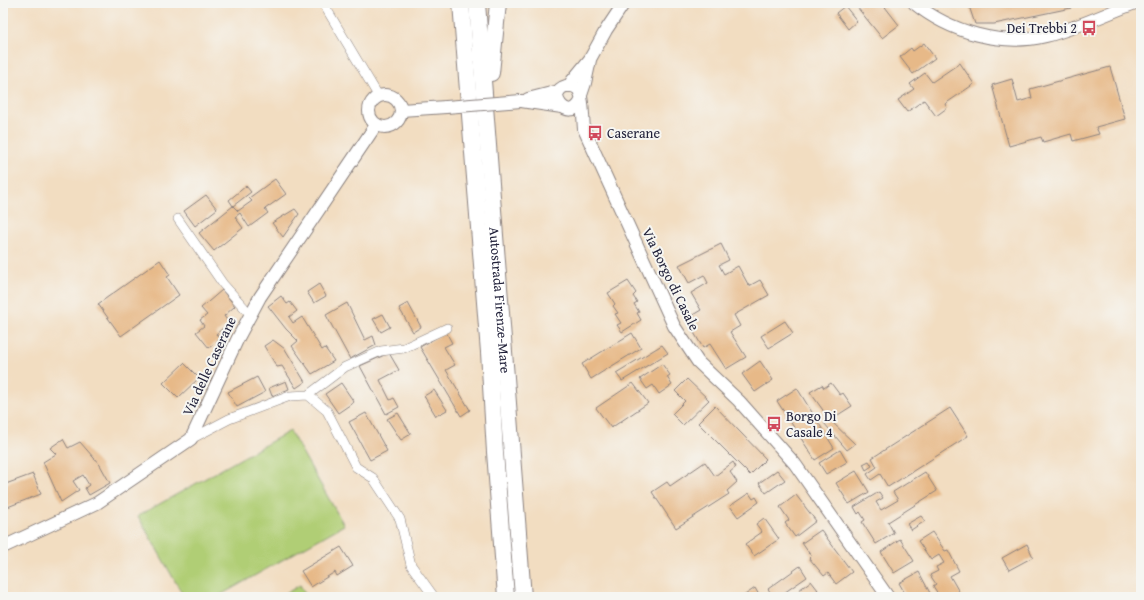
<svg xmlns="http://www.w3.org/2000/svg" width="1144" height="600" viewBox="0 0 1144 600" font-family="'Gentium Book Plus',serif">
  <style>
    .green { fill: #b0ce75; stroke: #697858 }
    .building { fill: #e7b988 }
    .lines { fill: none; stroke-linecap: round; stroke-linejoin: round }
    .street-casing { stroke: #8a807e; stroke-width: 10 }
    .secondary-casing { stroke: #8a807e; stroke-width: 14 }
    .highway-casing { stroke: #8a807e; stroke-width: 18 }
    .street { stroke: #fff; stroke-width: 9 }
    .secondary { stroke: #fff; stroke-width: 12 }
    .highway { stroke: #fff; stroke-width: 16 }
    .secondary-bridge-casing { stroke: #8a807e; stroke-width: 14; stroke-linecap: butt }
    .secondary-bridge { stroke: #fff; stroke-width: 12 }
    .labels { text-anchor: middle; stroke-width: 4; stroke-linejoin: round; paint-order: stroke }
    .poi-label { font-size: 14px; fill: #22223b; stroke: #f6f6f2; text-anchor: start }
    .street-label { font-size: 14px; fill: #22223b; stroke: #f6f6f2 }
  </style>
  <rect width="100%" height="100%" fill="#f6f6f2"/>
  <filter id="ink" filterUnits="userSpaceOnUse"><feTurbulence type="fractalNoise" baseFrequency=".025" numOctaves="2"/><feDisplacementMap in="SourceGraphic" scale="8" xChannelSelector="R" yChannelSelector="G"/><feConvolveMatrix kernelMatrix="1 2 1 2 8 2 1 2 1" color-interpolation-filters="sRGB"/></filter>
  <filter id="wash" filterUnits="userSpaceOnUse"><feTurbulence type="fractalNoise" baseFrequency=".012" numOctaves="4" result="noise"/><feDisplacementMap in="SourceGraphic" scale="16" xChannelSelector="R" yChannelSelector="G"/><feGaussianBlur stdDeviation="0.9" result="paint"/><feColorMatrix in="noise" values="0 0 0 0 0 0 0 0 0 0 0 0 0 0 0 0 0 1.4 0 .05"/><feComposite in="paint" operator="in"/></filter>
  <g filter="url(#wash)">
    <rect width="100%" height="100%" fill="#f2ddc1"/>
    <!-- green -->
    <path class="green" d="M290,431L344,525L217,597H184L138,516Z
      M300,585L307,597H280Z"/>
    <g id="blocks">
      <!-- building -->
      <path class="building" d="M861,3H882L899,25L882,38L857,7Z
        M968,3H989L990,7L1006,3H1070L1071,8L994,24H975Z
        M845,6L857,21L848,29L836,13Z
        M924,43L935,58L913,74L900,57L911,48L913,51Z
        M960,63L974,84L945,104L947,108L936,116L924,100L907,112L898,100L914,89L910,84L925,73L932,82Z
        M1110,67L1125,119L1096,127L1099,134L1073,141L1071,134L1043,142L1041,137L1009,146L992,85L1012,79L1018,102L1032,98L1030,89Z
        M275,179L286,194L265,209L268,213L249,227L240,213L235,217L243,228L214,251L199,233L233,206L229,200L246,186L251,192L233,206L238,211L252,201L249,198Z
        M206,195L217,209L195,226L184,211Z
        M295,209L299,214L283,237L272,223Z
        M721,244L729,260L719,265L724,274L738,266L749,286L760,280L769,295L734,315L740,326L730,332L746,357L726,369L710,344L703,348L686,319L701,310L691,293L708,283L704,275L689,283L679,265Z
        M160,260L170,275L167,277L179,295L121,336L98,304Z
        M628,281L636,293L633,296L637,302L634,304L639,312L637,313L641,320L622,332L617,325L621,323L615,314L618,313L613,306L615,304L608,293Z
        M319,284L326,296L314,303L307,292Z
        M222,290L235,306L224,316L229,323L216,334L220,339L209,348L196,332L204,326L200,320L207,315L201,308Z
        M281,296L287,304L290,302L297,311L289,317L293,323L302,317L322,350L325,348L334,361L312,374L292,346L298,341L286,329L268,306Z
        M347,303L365,340L373,336L376,345L350,359L326,315Z
        M408,303L421,327L413,332L399,308Z
        M383,314L390,327L381,332L373,319Z
        M785,321L793,333L769,348L761,336Z
        M446,332L452,343L444,347L455,365L446,370L470,410L461,416L420,347Z
        M632,333L641,348L591,379L582,364Z
        M273,340L285,349L305,382L296,388L282,366L277,367L264,346Z
        M662,345L668,353L622,381L616,373Z
        M389,353L399,370L380,380L390,400L394,398L399,407L386,414L360,366Z
        M760,361L773,380L755,392L742,374Z
        M184,363L199,378L178,398L163,383Z
        M662,364L670,375L667,377L672,385L659,394L653,385L647,389L640,379Z
        M257,377L265,392L237,407L228,392Z
        M687,379L709,400L683,425L672,414L685,401L675,391Z
        M286,381L289,389L272,396L269,388Z
        M341,383L354,402L338,413L325,394Z
        M633,383L648,403L611,428L596,408Z
        M831,383L840,395L843,393L852,406L830,420L810,392L822,385L824,388Z
        M797,388L834,448L815,460L777,401Z
        M434,390L447,410L436,416L424,396Z
        M715,406L766,459L750,475L698,423Z
        M950,408L968,436L888,487L880,474L871,480L867,474L877,467L872,458Z
        M366,413L387,451L370,460L349,422Z
        M398,413L411,434L401,440L387,419Z
        M830,420L855,444L847,450L824,423Z
        M63,439L68,448L80,442L100,465L110,483L89,495L85,488L89,485L83,475L73,481L79,490L61,502L43,462L56,454L50,448Z
        M840,450L847,462L826,474L819,463Z
        M869,461L872,466L866,470L863,464Z
        M705,462L715,476L733,462L736,467L730,472L737,482L727,491L729,494L676,528L652,492L667,482L670,486Z
        M777,470L785,480L766,493L759,483Z
        M856,471L869,492L849,504L836,483Z
        M925,472L937,491L888,522L894,533L876,544L862,522L865,520L860,512L858,514L854,507L879,492L883,498L876,502L881,510L898,500L893,492Z
        M33,474L41,494L5,508L3,502V485Z
        M749,493L753,499L756,497L759,502L738,517L730,506Z
        M796,495L816,521L795,537L785,523L789,520L780,507Z
        M921,516L925,521L911,530L907,524Z
        M764,518L779,539L754,556L745,544L762,532L756,524Z
        M821,530L852,572L836,584L828,573L824,576L809,558L811,556L802,543Z
        M932,532L945,551L948,550L959,571L950,576L962,597H940L933,586L936,584L930,575L938,571L936,567L944,563L939,555L931,560L918,541Z
        M900,539L914,561L894,573L881,552Z
        M1027,544L1033,557L1009,570L1002,558Z
        M341,547L353,566L337,576L335,572L311,587L301,571Z
        M800,566L807,577L778,597H774L768,589Z
        M919,572L931,595L928,597H907L899,583Z
        M811,581L818,590L807,597H804L799,590Z
        M755,588L760,597H742Z"/>
    </g>
  </g>
  <g filter="url(#ink)">
    <use href="#blocks" fill-opacity="0" stroke="#8a807e" stroke-width="1"/>
    <g class="lines">
      <defs>
        <path id="street" d="M323,3L379,97
          M178,219L223,284L250,314
          M308,395L345,367L381,351L404,348L447,328
          M191,439L229,419L290,396L308,395L327,411L356,467L373,478L400,519L411,565L434,597"/>
        <path id="secondary" d="M914,3C950,32 1001,47 1046,36C1077,28 1105,14 1135,3
          M569,86L572,81L590,59L606,30L624,3
          M581,95L585,83L590,60
          M369 111a16 16 0 1 1 32 0a16 16 0 1 1-32 0Z
          M528,99L559,91
          M521,101L562,107
          M581,101C569,125 544,92 566,86C571,85 575,86 578,89C583,95 583,120 584,129L674,326L698,362L739,401L795,464L888,597
          M401,110L446,107
          M3,547L97,503L191,439L238,338L260,297L376,125"/>
        <g id="highway">
          <path d="M461,3L489,352L495,452L506,597"/>
          <path id="s1" d="M477,3L523,597"/>
          <path d="M491,73L498,3"/>
        </g>
      </defs>
      <!-- street casing -->
      <use href="#street" class="street-casing"/>
      <!-- secondary casing -->
      <use href="#secondary" class="secondary-casing"/>
      <!-- highway casing -->
      <use href="#highway" class="highway-casing"/>
      <!-- street -->
      <use href="#street" class="street"/>
      <!-- secondary -->
      <use href="#secondary" class="secondary"/>
      <!-- highway -->
      <use href="#highway" class="highway"/>
      <defs>
        <path id="secondary-bridge" d="M446,107L521,101"/>
      </defs>
      <!-- secondary-bridge casing -->
      <use href="#secondary-bridge" class="secondary-bridge-casing"/>
      <!-- secondary-bridge -->
      <use href="#secondary-bridge" class="secondary-bridge"/>
    </g>
  </g>
  <!-- icons -->
  <defs>
    <symbol id="bus-bare" viewBox="-9 -9 18 18"><path d="M-5-6H5V4H4V6H2V4H-2V6H-4V4H-5ZM-3.5-4V0h7V-4ZM-3.5 1.2v1.5H-2V1.2ZM2 1.2v1.5H3.5V1.2Z" fill="#d1495b" stroke="#f6f6f2" stroke-width="2.5" paint-order="stroke"/></symbol>
  </defs>
  <g fill-rule="evenodd">
    <use href="#bus-bare" x="1078" y="17" width="22" height="22"/>
    <use href="#bus-bare" x="584" y="122" width="22" height="22"/>
    <use href="#bus-bare" x="763" y="413" width="22" height="22"/>
  </g>
  <g class="labels">
    <!-- poi labels -->
    <g class="poi-label">
      <text x="1077" y="33" text-anchor="end">Dei Trebbi 2</text>
      <text x="607" y="138">Caserane</text>
      <text x="786" y="421">Borgo Di<tspan x="786" dy="16">Casale 4</tspan></text>
    </g>
    <!-- street labels -->
    <g class="street-label">
      <text transform="translate(671 279) rotate(64)" y="5">Via Borgo di Casale</text>
      <text dy="5" stroke="none"><textPath href="#s1" startOffset="298">Autostrada Firenze-Mare</textPath></text>
      <text transform="translate(209 366) rotate(-65)" y="5">Via delle Caserane</text>
    </g>
  </g>
  <!-- margin -->
  <rect width="1144" height="600" fill="none" stroke="#f6f6f2" stroke-width="16"/>
</svg>
